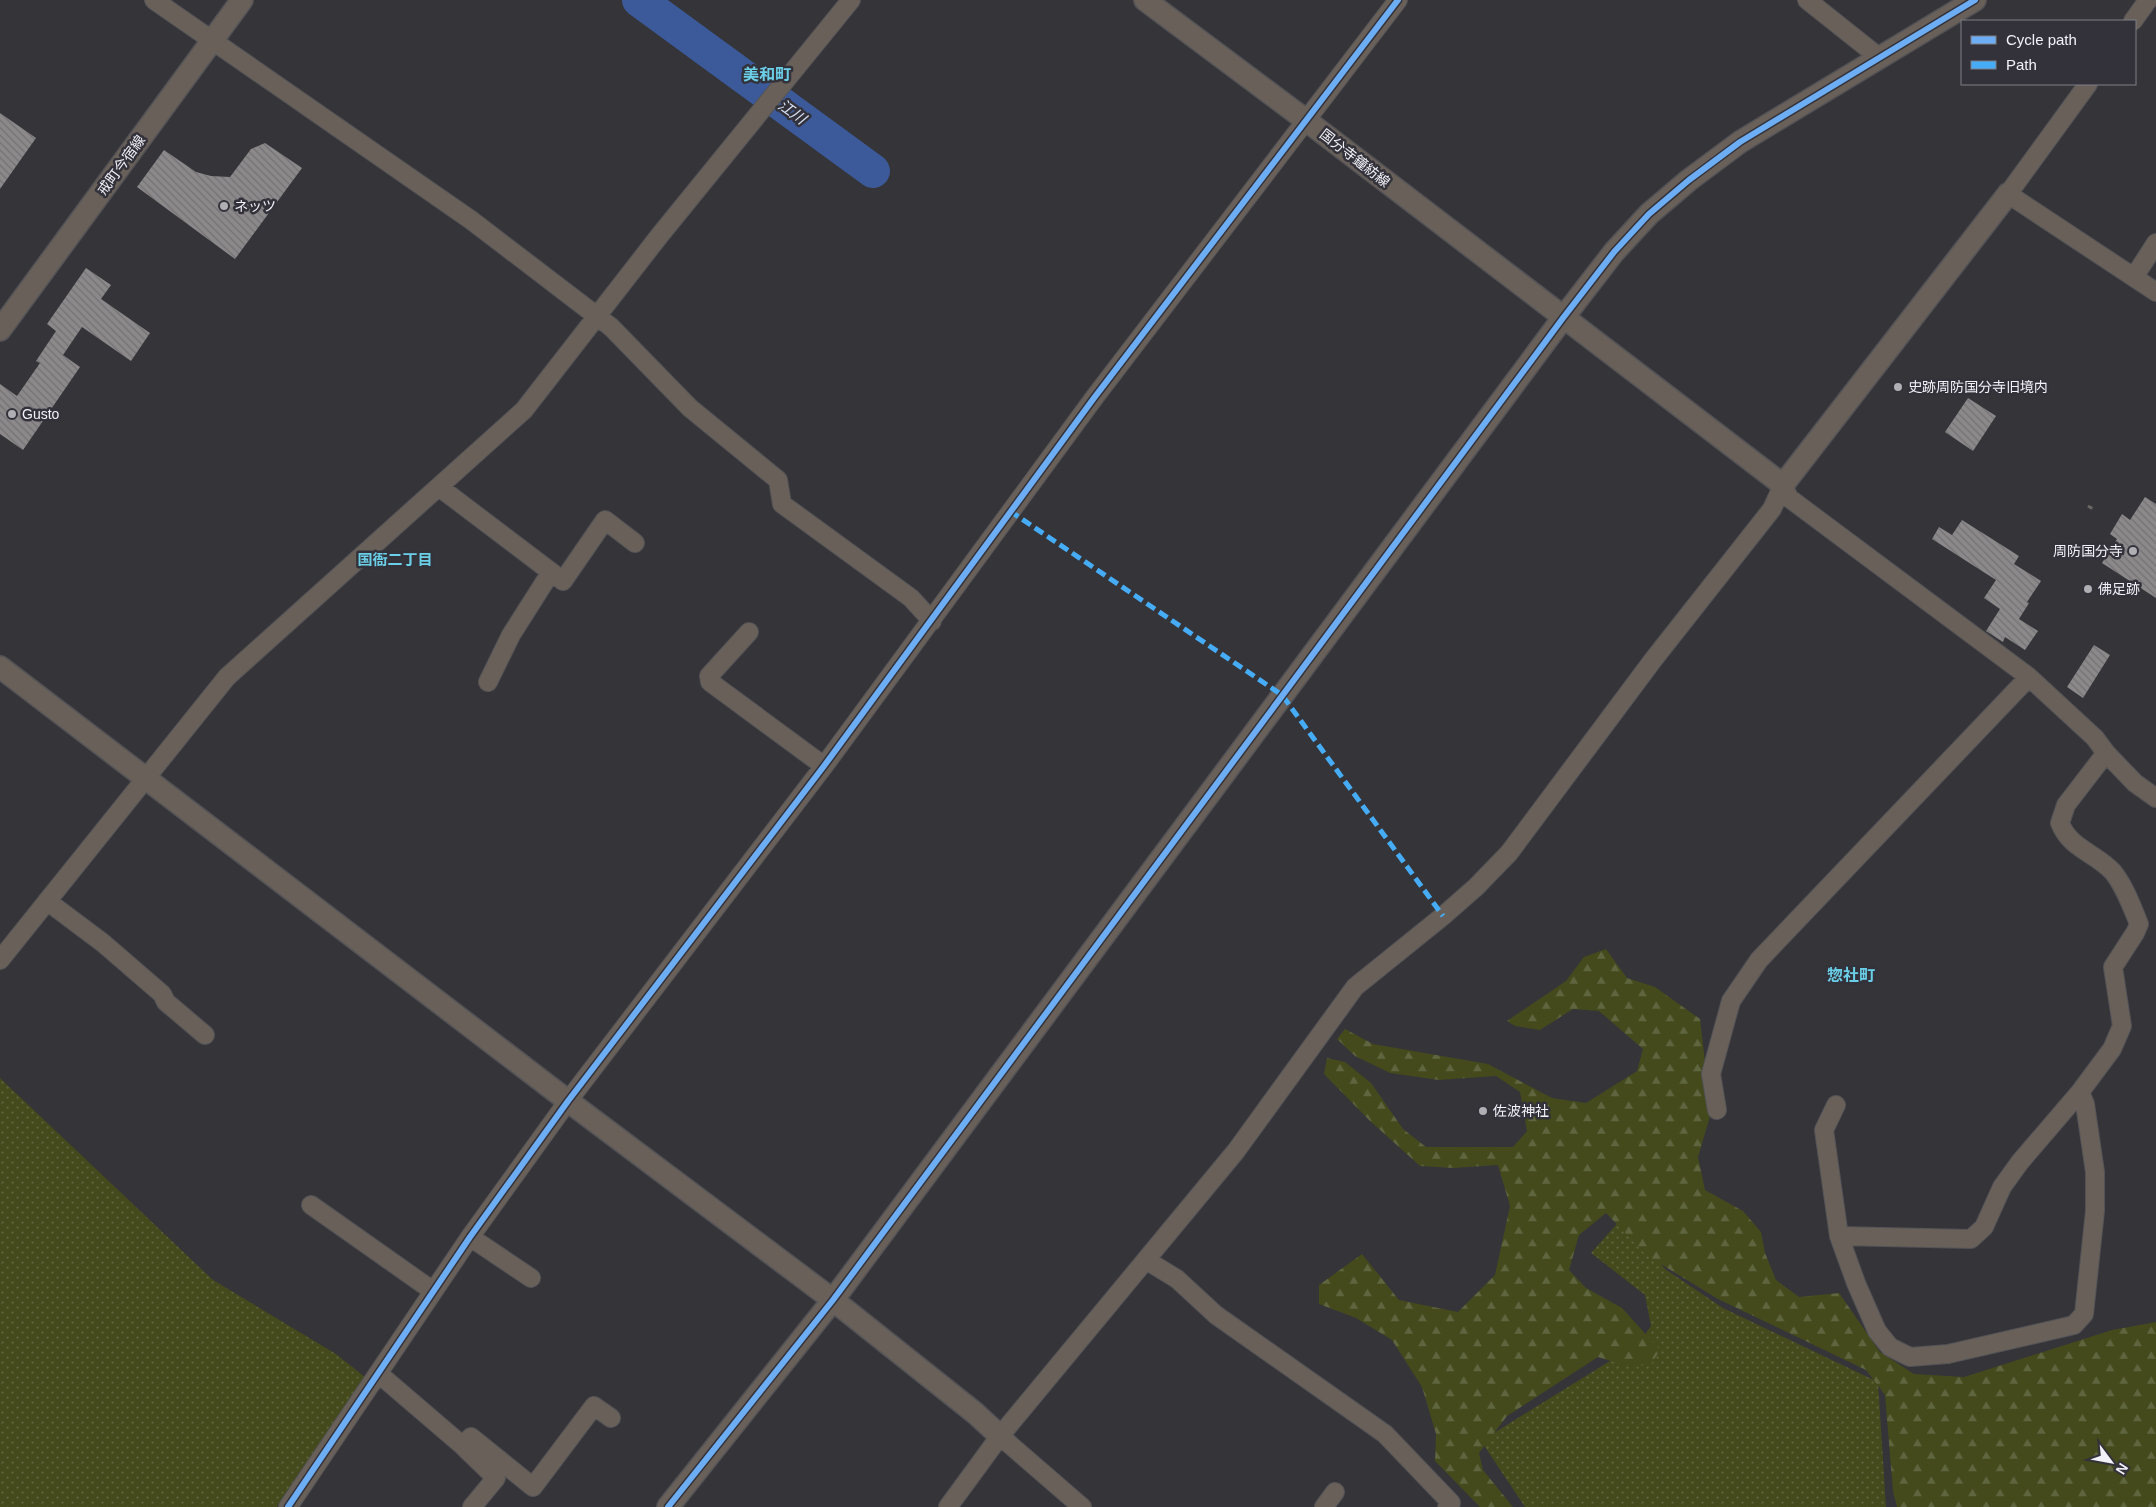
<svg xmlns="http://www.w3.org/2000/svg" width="2156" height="1507" viewBox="0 0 2156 1507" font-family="Helvetica,'Noto Sans JP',sans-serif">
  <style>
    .grass { fill: url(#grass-dots) }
    .forest { fill: url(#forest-firs) }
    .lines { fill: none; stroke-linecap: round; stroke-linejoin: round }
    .river { stroke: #3c5a99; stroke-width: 34 }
    .building { fill: url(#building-back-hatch) }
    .minor-casing { stroke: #535357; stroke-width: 20 }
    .tertiary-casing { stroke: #535357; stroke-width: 24 }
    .path { stroke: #6b6764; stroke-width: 3; stroke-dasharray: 5 2.5; stroke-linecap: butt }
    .minor { stroke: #686059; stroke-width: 18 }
    .tertiary { stroke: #686059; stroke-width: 21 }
    .quiet { stroke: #46acf6; stroke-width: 5; stroke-dasharray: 10 5; stroke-linecap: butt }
    .cycleway-casing { stroke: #33323b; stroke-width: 9 }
    .cycleway { stroke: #6dadf4; stroke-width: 6 }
    .poi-dot { fill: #b0afb4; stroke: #33323b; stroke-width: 2 }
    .labels { text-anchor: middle; stroke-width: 5; stroke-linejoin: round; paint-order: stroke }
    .street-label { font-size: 14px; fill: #f2f1f7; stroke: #33323b }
    .poi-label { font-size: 14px; fill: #f2f1f7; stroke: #33323b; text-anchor: start }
    .water-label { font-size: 15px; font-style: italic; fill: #d9e3f7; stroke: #33323b }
    .neighbourhood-label { font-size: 15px; font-weight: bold; fill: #6acfe7; stroke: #33323b }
    .quarter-label { font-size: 16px; font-weight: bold; fill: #6acfe7; stroke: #33323b }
  </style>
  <defs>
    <pattern id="grass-dots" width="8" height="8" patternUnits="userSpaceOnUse" patternTransform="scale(1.25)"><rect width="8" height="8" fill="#444a1c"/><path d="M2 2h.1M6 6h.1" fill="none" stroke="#5f653e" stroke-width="1.8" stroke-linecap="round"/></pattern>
    <pattern id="forest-firs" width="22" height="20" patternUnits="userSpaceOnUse" patternTransform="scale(1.25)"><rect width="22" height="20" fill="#444a1c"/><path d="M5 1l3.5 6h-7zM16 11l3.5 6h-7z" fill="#5f653e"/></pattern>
    <pattern id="building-back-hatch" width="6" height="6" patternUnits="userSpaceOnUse" patternTransform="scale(1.25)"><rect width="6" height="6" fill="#8b898a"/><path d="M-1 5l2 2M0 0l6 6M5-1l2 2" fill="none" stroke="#747274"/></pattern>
  </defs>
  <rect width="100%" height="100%" fill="#343439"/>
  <!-- grass -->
  <path class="grass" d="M0,1078L213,1280L336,1354L365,1377L277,1507H0Z
    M1622,1218L1665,1269L1723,1308L1878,1382L1886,1507H1525L1481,1441L1639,1343L1651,1326L1645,1295L1591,1253Z"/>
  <!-- forest -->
  <path class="forest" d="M1606,949L1627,978L1655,987L1700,1019L1711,1113L1698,1157L1705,1190L1743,1211L1761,1232L1765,1253L1776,1280L1799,1297L1839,1293L1880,1352L1914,1374L1964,1377L2112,1330L2156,1322V1507H1897L1893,1491L1885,1395L1866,1370L1718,1299L1646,1255L1606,1213L1579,1235L1569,1270L1586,1288L1622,1308L1660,1350L1652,1363L1633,1368L1598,1357L1507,1416L1479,1453L1483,1470L1513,1507H1480L1435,1461L1436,1434L1422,1387L1392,1340L1356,1318L1319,1304V1285L1362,1254L1399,1300L1458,1312L1495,1275L1510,1206L1498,1165L1453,1168L1420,1166L1369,1120L1324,1074L1327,1058L1345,1062L1371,1083L1403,1129L1426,1147H1513L1527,1131L1520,1092L1496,1076L1439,1080L1390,1073L1355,1056L1337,1039L1345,1029L1373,1044L1488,1064L1552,1098L1586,1103L1637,1071L1643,1049L1599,1011L1573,1009L1540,1030L1515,1026L1507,1021L1566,981L1584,957Z"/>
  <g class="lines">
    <!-- river -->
    <path class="river" d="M639,0L873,171"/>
  </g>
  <!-- building -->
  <path class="building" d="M0,113L36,138L0,189Z
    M265,143L302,168L235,259L137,187L164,150L196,172L211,176L230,177L251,149Z
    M86,268L111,285L101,299L150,333L131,361L82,327L63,355L80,367L23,450L0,434V384L17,396L40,363L36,361L56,331L47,324Z
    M1968,398L1996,416L1973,451L1945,432Z
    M2145,497L2156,504V598L2102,563L2117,539L2110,534L2122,514L2130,520Z
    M1962,520L2019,556L2014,564L2041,581L2027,602L2029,603L2019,619L2038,631L2025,650L2005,637L2003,642L1986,631L2000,609L1984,598L1996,580L1932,539L1939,527L1952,535Z
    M2094,645L2110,655L2083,698L2067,687Z"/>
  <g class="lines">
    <defs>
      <path id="minor" d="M154,0L471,220L611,327L690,408L778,480L782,504L911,598L932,621
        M1807,0L1880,58
        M2133,21L2148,0
        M2088,84L2008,194L2156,292
        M2134,277L2156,243
        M1783,485L1789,498L2029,677L2095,738L2106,753L2135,783L2156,798
        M439,487L563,581L605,520L635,543
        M749,632L709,676L710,682L824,766
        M488,682L511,635L551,572
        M47,901L103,943L162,994L166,1002L205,1035
        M0,960L227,677L524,410L660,235L851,0
        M1836,1105L1824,1130L1839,1236L1856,1283L1877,1331L1890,1347L1910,1357L1948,1354L2074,1325L2084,1314L2095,1211V1172L2085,1104L2080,1092
        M1717,1110L1711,1074L1731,1001L1759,960L2029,677
        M311,1205L433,1291
        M1839,1236L1971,1239L1984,1227L2002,1187L2020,1162L2080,1092L2112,1049L2122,1026L2113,967L2135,933L2139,924C2132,907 2125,887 2113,872C2096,853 2070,849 2060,823L2066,805L2106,753
        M470,1237L531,1278
        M1146,1260L1177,1279L1216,1315L1385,1434L1451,1503L1447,1507
        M379,1374L463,1446L496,1478L472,1507
        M1000,1436L1082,1507
        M463,1446L471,1437L533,1487L594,1406L611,1418
        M288,1507L470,1237L568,1101L824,766L1094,398L1398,0
        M948,1507L1000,1436L1236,1151L1355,987L1443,916L1476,887L1509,853L1653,660L1772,509L1783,485
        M1324,1507L1335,1492"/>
      <path id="tertiary" d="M1145,0L1307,121L1783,485L2008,194
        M0,330L242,0
        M0,667L568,1101L833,1300L975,1413L1000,1436
        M668,1507L833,1300L1563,318L1614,252L1649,214L1689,180L1740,142L1975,0"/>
    </defs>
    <!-- minor casing -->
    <use href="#minor" class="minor-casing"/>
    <!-- tertiary casing -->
    <use href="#tertiary" class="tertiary-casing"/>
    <!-- path -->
    <path class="path" d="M2088,506L2093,509"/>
    <!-- minor -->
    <use href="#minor" class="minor"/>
    <!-- tertiary -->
    <use href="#tertiary" class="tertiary"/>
    <!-- quiet -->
    <path class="quiet" d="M1010,511L1282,695L1443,916"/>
    <defs>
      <path id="cycleway" d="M288,1507L470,1237L568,1101L824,766L1094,398L1398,0
        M668,1507L833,1300L1563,318L1614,252L1649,214L1689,180L1740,142L1975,0"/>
    </defs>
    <!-- cycleway casing -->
    <use href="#cycleway" class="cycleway-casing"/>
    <!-- cycleway -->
    <use href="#cycleway" class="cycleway"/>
  </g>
  <!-- markers -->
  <g class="poi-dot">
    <circle cx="224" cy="206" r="5"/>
    <circle cx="1898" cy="387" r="5"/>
    <circle cx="12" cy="414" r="5"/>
    <circle cx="2133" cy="551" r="5"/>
    <circle cx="2088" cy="589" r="5"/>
    <circle cx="1483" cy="1111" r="5"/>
  </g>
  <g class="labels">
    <!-- street labels -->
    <g class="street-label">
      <text transform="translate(1355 158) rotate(38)" y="5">国分寺鐘紡線</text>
      <text transform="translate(121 165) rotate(-54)" y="5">戒町今宿線</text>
    </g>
    <!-- poi labels -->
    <g class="poi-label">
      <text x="234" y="211">ネッツ</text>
      <text x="1908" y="392">史跡周防国分寺旧境内</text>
      <text x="22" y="419">Gusto</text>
      <text x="2123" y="556" text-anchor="end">周防国分寺</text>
      <text x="2098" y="594">佛足跡</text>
      <text x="1493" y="1116">佐波神社</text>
    </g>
    <!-- water labels -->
    <g class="water-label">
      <text transform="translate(792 112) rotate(36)" y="5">江川</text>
    </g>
    <!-- neighbourhood labels -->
    <g class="neighbourhood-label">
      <text x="395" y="565">国衙二丁目</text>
    </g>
    <!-- quarter labels -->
    <g class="quarter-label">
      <text x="767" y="80">美和町</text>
      <text x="1851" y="981">惣社町</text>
    </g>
  </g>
  <!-- legend -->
  <rect x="1961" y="20" width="175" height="65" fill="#33323b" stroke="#7f7e86"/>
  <rect x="1971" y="36" width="25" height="8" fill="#6dadf4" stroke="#7f7e86"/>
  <text x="2006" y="45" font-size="15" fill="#f2f1f7">Cycle path</text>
  <rect x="1971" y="61" width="25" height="8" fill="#46acf6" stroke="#7f7e86"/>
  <text x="2006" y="70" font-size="15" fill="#f2f1f7">Path</text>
  <!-- north arrow -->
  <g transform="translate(2111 1462) rotate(122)" stroke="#33323b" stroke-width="4" paint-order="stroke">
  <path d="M0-4L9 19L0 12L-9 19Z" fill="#f2f1f7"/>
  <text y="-8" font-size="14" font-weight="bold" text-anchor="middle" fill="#f2f1f7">N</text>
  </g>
</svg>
